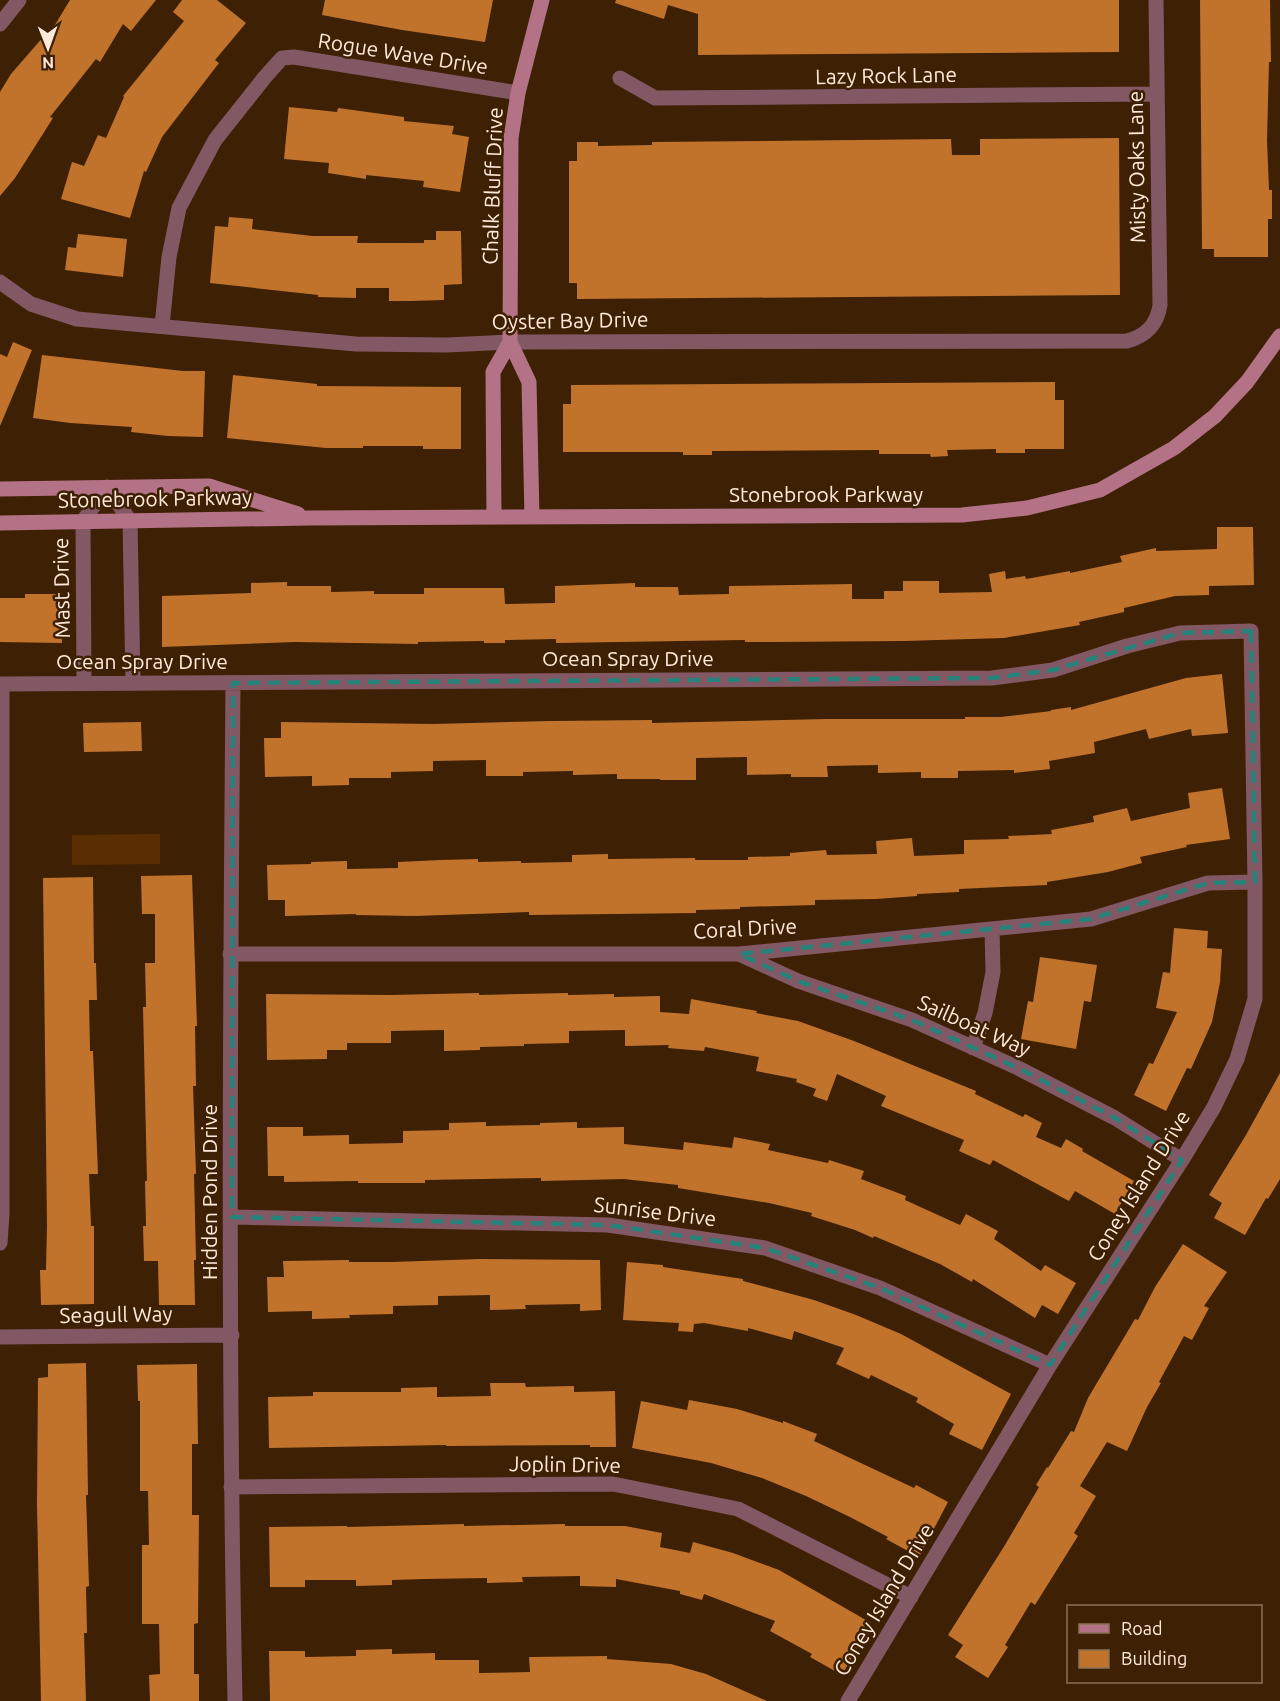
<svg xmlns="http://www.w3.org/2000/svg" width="1280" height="1701" viewBox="0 0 1280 1701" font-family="Ubuntu,sans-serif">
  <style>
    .green { fill: #5a2e02 }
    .building { fill: #c1732c }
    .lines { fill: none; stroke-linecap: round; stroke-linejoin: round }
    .street { stroke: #825865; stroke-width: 15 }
    .secondary { stroke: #b47287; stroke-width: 15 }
    .marked { fill: none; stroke: #278279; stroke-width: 4.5; stroke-dasharray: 12 8; stroke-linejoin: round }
    .labels { text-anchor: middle; stroke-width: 5; stroke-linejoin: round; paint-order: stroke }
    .street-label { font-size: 21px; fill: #ffeada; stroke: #3e2004 }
  </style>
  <rect width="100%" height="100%" fill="#3e2004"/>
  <!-- green -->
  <path class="green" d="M160,834V864L72,865V835Z"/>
  <!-- building -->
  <path class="building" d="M70,0H156L131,31L123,24L100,62L96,59L50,117L53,118L41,137L15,178L0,196V92L11,74L44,36L47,38Z
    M182,0H217L246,23L215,60L219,63L162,137L146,172L144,171L130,218L61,199L72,162L84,166L98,135L106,138L124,97L123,96L184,21L173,12Z
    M325,0H493L485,42L402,30L322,15Z
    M616,0H1119V52L698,55V14L668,5L664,19L615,3Z
    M1200,0H1270L1271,62H1269L1267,140L1269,190H1272V219H1268V257H1214V249H1202Z
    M289,107L337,112L338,108L404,117V121L454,126L452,134L469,137L460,192L423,187L424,181L366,175V179L328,173L329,163L284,159Z
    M1119,138L1120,295L577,299V283H569V161H577V142H598V146L652,145V142L951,139L952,155H980V139Z
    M229,217L253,219L252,229L312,236H358L357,243H424V240H436V231H461L462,284L444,285V300L410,301H389V288H356V298L318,297V295L210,283L215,226L228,227Z
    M78,234L127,239L123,277L65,270L68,247L76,248Z
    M13,342L32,350L0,426V354L7,357Z
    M42,355L183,371H205L203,437L168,436L131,432L132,427L70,423L33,418Z
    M233,375L317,384V386L461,387V449H423V446H363V448H326L227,438Z
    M1055,382V400H1064V449H1025V453H996V449L947,450L948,456L931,457L930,454H879V450L712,451V455H683V452H563V404H571V385Z
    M1217,527H1253L1254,585L1209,586V595L1175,596L1124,608V612L1079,622L1080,625L1004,638L904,641L774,642H745V640L556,643V639L505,640V643H484V641L418,642V644L295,642L162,647V596L251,593V583L287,582V586H331V592L374,591V594H424V588H504L505,604L555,603V586L635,583V587H678L679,595L729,594V586L852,584V599H884V591H903V581H939V593L992,592L989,574L1005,571L1006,579L1025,576L1026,579L1070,571V573L1122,562L1120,556L1156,548V551L1217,549Z
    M25,594H61L62,643L0,642V598H25Z
    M1222,674L1228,733L1192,736L1191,729L1149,739L1146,729L1094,742L1095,753L1049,761L1050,769L1014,773V770L958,771V778H921V772L878,773V765L827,766L828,777H791V774L747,775V757L696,758V780H660V779H617V774L573,775V771L523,772V776H486V760L433,761V771L391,772V778H349V785L312,786V776L265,777L264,738H281V722L433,724L551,721L652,720V723L827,719H965V717H1001L1051,711V710L1071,707V710L1186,678Z
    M141,722L142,751L84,752L83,723Z
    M1222,788L1230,839L1186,845L1187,847L1140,857L1142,863L1108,872L1047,882V885L959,889V892L917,894V896L876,899L815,900V905L740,907V909L696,910V913L529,915V912L414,916L356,915V914L285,916V900H268L267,865L311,864V862L347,861V869L398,868V862L441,860L478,859V862L521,861V863L572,862V855L608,854V859L695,858V860H748V857L790,856V853L826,850L827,855L877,854L876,841L912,838L914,856L964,854V840L1009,839L1008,836L1052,834L1051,830L1094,822L1093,816L1127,808L1131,821L1190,808L1188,793Z
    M192,875L197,1026H195L196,1086H193L196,1174H194L196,1260H194L195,1305H159L158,1261H144L143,1226H146L145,1181H147L143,1007H146L145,963H155V914H142L141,876Z
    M93,877L94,963H96L97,1000H89L90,1051H93L98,1174H89L91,1226H94V1304L41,1305L40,1270H46L47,1226L43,878Z
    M1174,928L1208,931L1207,948L1222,949L1220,982L1212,1022L1191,1069L1187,1068L1166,1111L1134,1095L1149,1063L1153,1064L1177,1012L1156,1008L1163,972L1170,973Z
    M1040,957L1097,965L1091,1002L1084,1001L1076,1049L1021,1039L1028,1001L1033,1002Z
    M479,993V995L568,993V995L614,994V997L660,996V1012L689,1014L691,999L757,1011L756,1013L798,1021L854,1041L976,1091L975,1094L1023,1117L1025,1114L1042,1123L1036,1137L1061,1148L1066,1139L1083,1149L1082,1151L1134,1181L1115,1214L1075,1191L1069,1201L993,1160L990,1165L959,1151L964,1140L881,1106L886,1096L837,1074L827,1101L813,1096L816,1089L796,1082L797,1079L756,1071L759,1057L705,1047L704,1051L668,1048L669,1045L625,1046V1030L569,1031V1043L524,1044V1046L480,1047V1050L444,1051V1030L391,1031V1043H347V1050H327V1059L267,1060L266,994L390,995Z
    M1280,1073V1179L1268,1199L1266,1198L1245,1235L1214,1218L1222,1203L1209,1195L1246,1135Z
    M486,1122V1126L540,1125V1123L577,1122V1128L624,1127V1144L683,1150L684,1142L732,1148L734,1137L770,1144L768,1150L828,1163L829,1160L864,1171L861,1179L906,1196L905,1200L960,1225L966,1214L998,1231L994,1239L1041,1271L1045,1265L1076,1283L1058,1314L1042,1305L1035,1318L973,1279L972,1282L940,1264L874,1236L873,1238L855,1230L811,1216L812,1213L769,1203L678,1188V1185L624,1179L541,1181V1178L425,1180V1183H358V1181L284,1182V1176H268L267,1127H303V1136L349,1135V1144L403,1143V1131L449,1130V1123Z
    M1183,1244L1227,1272L1204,1306L1209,1308L1192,1340L1184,1336L1159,1382L1161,1383L1147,1407L1127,1451L1107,1442L1080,1486L1096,1496L1074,1533L1078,1536L1035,1605L1031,1602L1005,1645L1008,1647L988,1678L955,1657L963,1645L948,1635L1005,1545L1039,1487L1036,1485L1047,1467L1048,1468L1071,1431L1074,1432L1088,1398L1135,1319L1138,1320L1155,1287Z
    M480,1259L600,1260L601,1310L580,1311V1304L525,1305L526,1309L490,1310V1295L438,1296V1305L393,1306V1314L349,1315L350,1318L312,1319V1311L268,1312L267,1277H284L283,1261L349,1260V1262H392Z
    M627,1262L663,1265V1267L743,1279V1281L814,1300L856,1315L901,1334L1011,1394L982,1450L949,1434L954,1424L916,1402L918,1398L871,1375L869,1379L836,1364L844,1348L794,1331L792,1340L748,1328V1331L704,1323L694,1324L693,1332L678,1331L679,1323L623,1320Z
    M86,1363L88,1495H86L89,1586L86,1587L87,1633H84L86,1701H41L37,1504L38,1378L48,1377V1364Z
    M197,1364L198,1444H192V1515H199L198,1623L194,1624V1674H199V1701H150L149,1675L160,1674L159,1624H142V1545H149L148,1491H140V1401H138L137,1365Z
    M490,1383H525L526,1387L574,1386V1392L615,1391L616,1447H590V1445L446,1446V1445L269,1448L268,1397L313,1396V1392H401V1388L437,1387V1397L491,1396Z
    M689,1400L737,1409L783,1423V1421L817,1434L814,1441L914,1488L916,1485L948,1502L919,1557L886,1539L888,1537L850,1517L806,1496L762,1478L711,1463L632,1448L641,1401L687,1410Z
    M464,1524V1526L565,1524V1526H625L662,1533L660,1547L690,1553L693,1542L733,1553L779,1570L871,1623L842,1675L810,1657L812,1654L770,1631L775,1621L704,1594L702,1600L680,1594V1591L616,1579V1587L580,1586V1576L522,1577L523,1582L487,1583V1578L424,1579L392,1580V1585L356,1586V1580H305V1587H270L269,1527L347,1526V1527Z
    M392,1649V1654L435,1653V1660H479V1673L530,1672L529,1657L607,1656V1659L671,1664L706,1674L767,1701H270L269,1651H305V1657L356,1656V1650Z"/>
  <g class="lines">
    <!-- street -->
    <path class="street" d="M0,24L19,0
      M620,78L655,98L1157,94
      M0,282L31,304L77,319L356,344L447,345L510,342L1127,341C1146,336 1157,325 1160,305L1156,0
      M162,326L169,257L179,208L215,140L265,77L282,58L294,57L518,93
      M84,683L83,521L107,487L130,521L133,683
      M233,683C230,1022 228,1362 235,1701
      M0,684L992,678L1053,670L1127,646L1180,633L1251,631L1255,882V999L1237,1059L1214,1107L1182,1160L1050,1365L848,1701
      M230,954H739L1091,919L1208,883L1255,882
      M739,954L798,981L912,1020L1018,1068L1115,1118L1182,1160
      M973,1048L985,1013L993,972L992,929
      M232,1217L608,1225L765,1248L880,1288L1050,1365
      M0,1243L2,1214V684
      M0,1337L232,1335
      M231,1487L613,1484L738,1509L911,1597"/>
    <!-- secondary -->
    <path class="secondary" d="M0,489L209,486L298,514
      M494,517L493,372L510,342
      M532,517L529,382L510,342L511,138L518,93L542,0
      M0,523L310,518L962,515L1027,508L1100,490L1174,448L1215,416L1247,382L1280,336"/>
  </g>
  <!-- marked area -->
  <path class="marked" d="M1251,631L1255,882L1208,883L1091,919L739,954L798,981L912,1020L1018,1068L1115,1118L1182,1160L1050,1365L880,1288L765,1248L608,1225L232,1217L233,683L992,678L1053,670L1180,633Z"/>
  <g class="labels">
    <!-- street labels -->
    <g class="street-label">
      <text transform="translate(403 54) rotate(9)" y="7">Rogue Wave Drive</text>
      <text transform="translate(886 76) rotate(-1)" y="7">Lazy Rock Lane</text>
      <text transform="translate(1137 167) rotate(-91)" y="7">Misty Oaks Lane</text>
      <text transform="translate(493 186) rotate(-88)" y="7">Chalk Bluff Drive</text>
      <text transform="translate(570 321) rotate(-1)" y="7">Oyster Bay Drive</text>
      <text x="826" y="502">Stonebrook Parkway</text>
      <text transform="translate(155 499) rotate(-1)" y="7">Stonebrook Parkway</text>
      <text transform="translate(62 588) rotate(-91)" y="7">Mast Drive</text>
      <text x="628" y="666">Ocean Spray Drive</text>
      <text x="142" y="669">Ocean Spray Drive</text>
      <text transform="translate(745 929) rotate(-3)" y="7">Coral Drive</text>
      <text transform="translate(974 1026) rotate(24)" y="7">Sailboat Way</text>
      <text transform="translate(1139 1186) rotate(-58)" y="7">Coney Island Drive</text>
      <text transform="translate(210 1192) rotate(-90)" y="7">Hidden Pond Drive</text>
      <text transform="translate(655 1212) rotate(7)" y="7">Sunrise Drive</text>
      <text transform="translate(116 1315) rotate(-1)" y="7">Seagull Way</text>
      <text transform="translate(565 1465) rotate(1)" y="7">Joplin Drive</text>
      <text transform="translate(884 1600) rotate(-59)" y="7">Coney Island Drive</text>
    </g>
  </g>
  <!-- legend -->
  <rect x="1067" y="1605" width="195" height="78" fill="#3e2004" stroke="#8b715a" stroke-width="1.5"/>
  <rect x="1079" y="1624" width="30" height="9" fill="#b47287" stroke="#8b715a" stroke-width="1.5"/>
  <text x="1121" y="1635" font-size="18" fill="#ffeada">Road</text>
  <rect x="1079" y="1650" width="30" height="18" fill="#c1732c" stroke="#8b715a" stroke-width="1.5"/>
  <text x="1121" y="1665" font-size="18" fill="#ffeada">Building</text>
  <!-- north arrow -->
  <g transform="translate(48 48) rotate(179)" stroke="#3e2004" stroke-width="4.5" paint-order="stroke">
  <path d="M0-4.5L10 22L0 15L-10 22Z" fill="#ffeada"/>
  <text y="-9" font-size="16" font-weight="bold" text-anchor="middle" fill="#ffeada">N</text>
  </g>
</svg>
